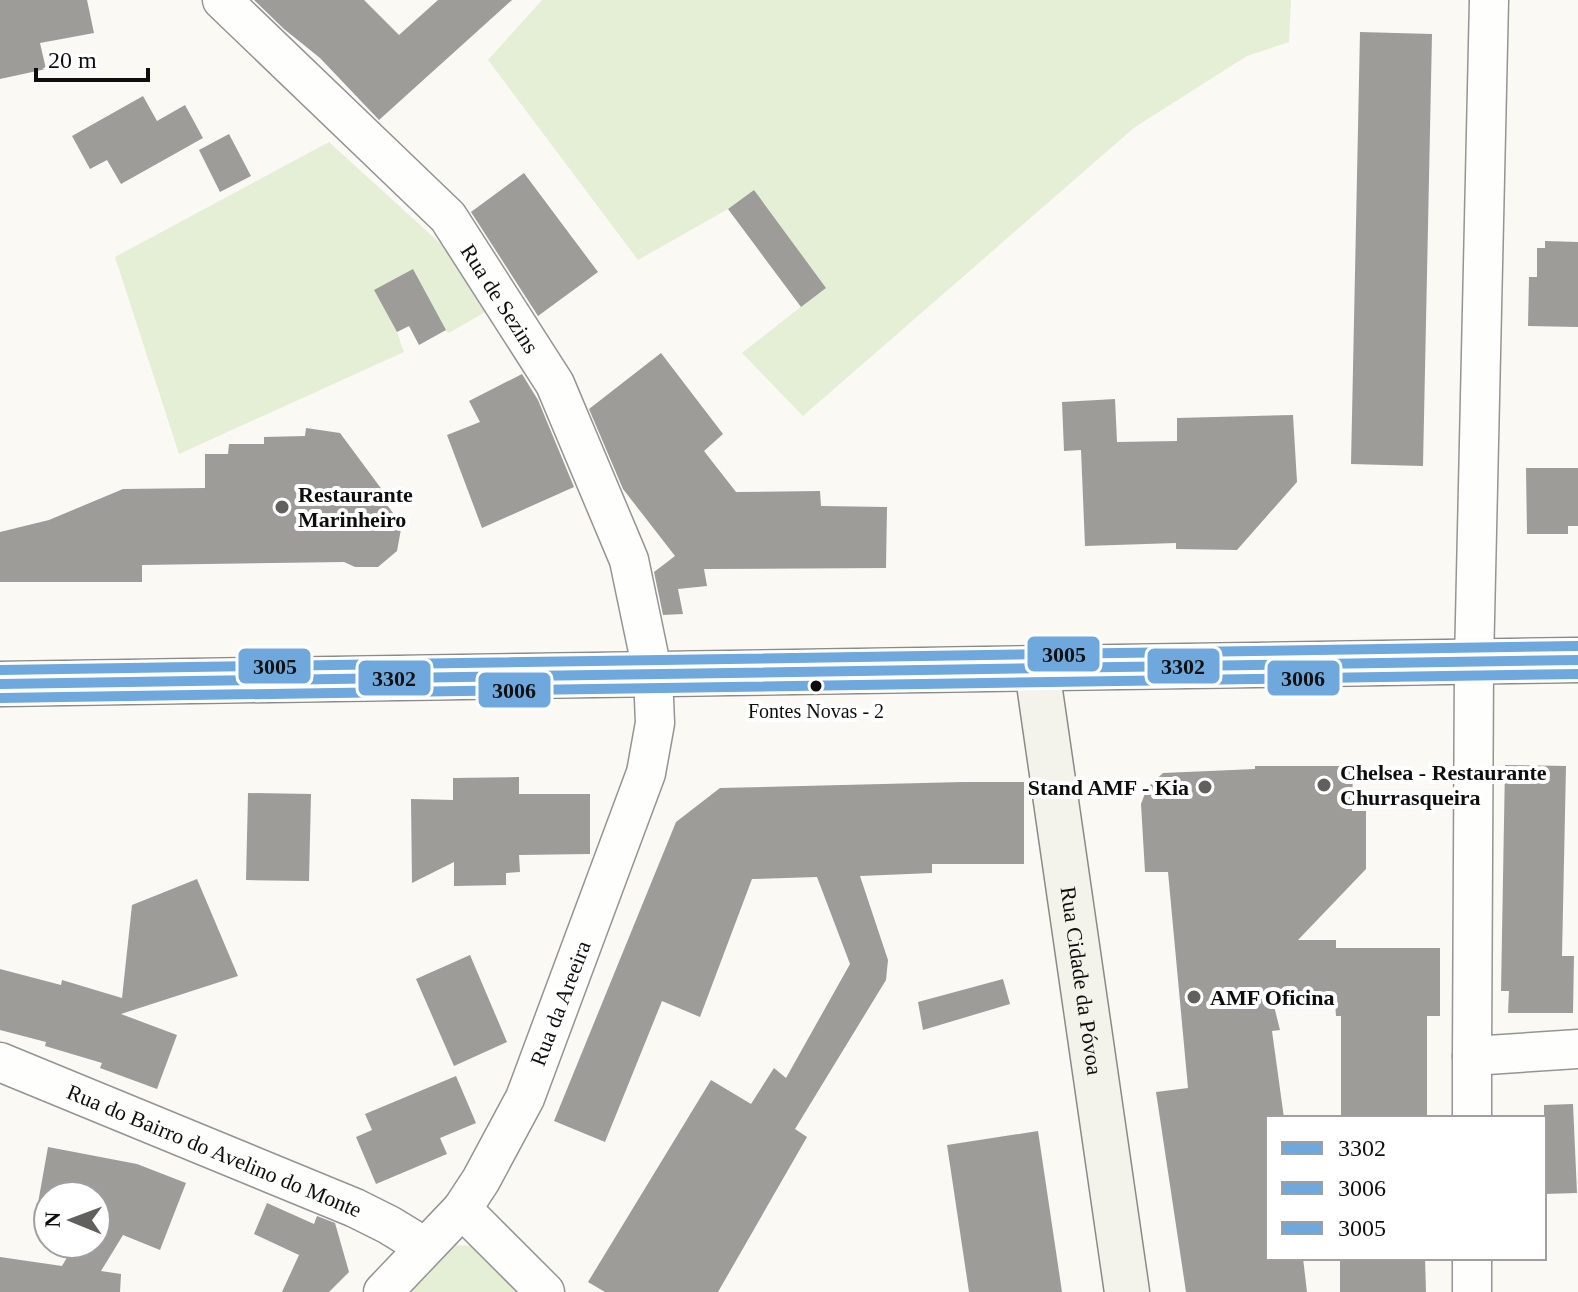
<svg xmlns="http://www.w3.org/2000/svg" width="1578" height="1292" viewBox="0 0 1578 1292" font-family="Georgia,serif">
  <style>
    .green { fill: #e5efd5 }
    .building { fill: #9e9c99 }
    .lines { fill: none; stroke-linecap: round; stroke-linejoin: round }
    .street-casing { stroke: #949492; stroke-width: 41 }
    .secondary-casing { stroke: #8b8a88; stroke-width: 47 }
    .street { stroke: #fefefd; stroke-width: 38 }
    .secondary { stroke: #f4f3eb; stroke-width: 44 }
    .bus-1-casing { stroke: #fff; stroke-width: 16 }
    .bus-2-casing { stroke: #fff; stroke-width: 16 }
    .bus-3-casing { stroke: #fff; stroke-width: 16 }
    .bus-1 { stroke: #6fa8dc; stroke-width: 10 }
    .bus-2 { stroke: #6fa8dc; stroke-width: 10 }
    .bus-3 { stroke: #6fa8dc; stroke-width: 10 }
    .poi-dot { fill: #61605e; stroke: #fff; stroke-width: 3 }
    .bus-dot { fill: #0e0e0e; stroke: #fff; stroke-width: 3 }
    .labels { text-anchor: middle; stroke-width: 8; stroke-linejoin: round; paint-order: stroke }
    .bus-label { font-size: 20px; fill: #0e0e0e; stroke: #fff }
    .street-label { font-size: 22px; fill: #0e0e0e; stroke: #fff }
    .poi-label { font-size: 22px; font-weight: bold; fill: #0e0e0e; stroke: #fff; text-anchor: start }
    .line-badge { stroke: #fff; stroke-width: 3 }
    .pale-badge-label { font-size: 22px; text-anchor: middle; font-weight: bold; fill: #111 }
  </style>
  <rect width="100%" height="100%" fill="#faf9f4"/>
  <!-- green -->
  <path class="green" d="M542,0H1291L1289,42L1247,56L1135,127L803,416L742,353L825,288L753,191L728,209L638,260L488,60Z
    M329,142L442,245L487,311L449,333L374,290L397,332L404,352L179,454L115,257Z
    M448,1245L478,1246L525,1292H405Z"/>
  <!-- building -->
  <path class="building" d="M0,0H87L94,33L40,43L46,69L0,79Z
    M254,0H364L399,35L438,0H512L379,120L320,58L284,29Z
    M1360,32L1432,34L1423,466L1351,464Z
    M143,96L157,121L185,105L203,138L121,184L107,160L90,169L72,136Z
    M229,134L251,176L220,192L199,150Z
    M524,173L598,272L538,316L471,212Z
    M754,190L826,288L801,307L728,209Z
    M1545,241L1578,242V327L1528,326L1529,277H1537V248H1545Z
    M413,269L446,330L419,345L409,326L397,332L374,290Z
    M661,353L723,434L704,451L736,492L820,491L821,506L887,507L886,568L704,569L707,586L678,589L683,614L663,615L654,572L675,556L623,489L589,409Z
    M522,374L538,400L574,487L482,528L447,435L480,422L469,401Z
    M1115,399L1117,442L1177,441V418L1293,415L1297,482L1237,550L1176,549V543L1085,546L1081,450L1064,451L1062,402Z
    M306,428L340,433L383,491L380,496L397,518L401,529L397,551L378,567H355L344,562L142,565V582H0V532L49,520L123,489L205,488V454H228L229,444H264V437L305,436Z
    M1526,468H1578V526H1568V534H1527Z
    M1505,765L1566,766L1562,956H1574L1573,1013H1508L1509,991H1501Z
    M1255,766H1353L1352,811H1366V869L1298,940H1336V948H1440V1016H1427V1118H1341V1016H1336L1335,1001L1273,1002L1280,1030L1272,1031L1284,1118H1268V1258H1303L1307,1292H1186L1156,1092L1188,1088L1168,872H1145L1141,804L1147,788L1163,773L1255,769Z
    M519,777V794H590V854L519,855L520,872L506,873V885L454,886V862L412,883L411,799L453,800V778Z
    M963,782H1024V864H932V873L860,876L888,960L886,980L795,1129L807,1137L718,1292H605L588,1282L711,1080L751,1104L774,1068L786,1078L850,964L817,877L752,879L700,1017L662,1001L605,1142L554,1121L676,822L720,788Z
    M248,793L311,794L309,881L246,880Z
    M197,879L238,976L121,1014L177,1035L157,1089L100,1068L102,1063L45,1046L46,1042L0,1030V969L61,985L62,980L122,998L132,905Z
    M470,955L507,1042L454,1066L416,979Z
    M1003,979L1010,1004L923,1030L918,1002Z
    M456,1076L476,1123L440,1138L447,1154L376,1184L356,1137L372,1130L365,1114Z
    M1573,1104L1577,1193L1544,1194V1105Z
    M1038,1131L1062,1292H969L947,1145Z
    M48,1147L137,1164L186,1183L160,1250L123,1235L101,1271L121,1274L120,1292H0V1257L62,1266L75,1244H96V1196H48V1205L38,1203Z
    M267,1203L314,1224L317,1216L335,1223L349,1272L329,1292H282L299,1255L254,1234Z
    M1340,1258H1425L1426,1292H1340Z"/>
  <g class="lines">
    <defs>
      <g id="street">
        <path id="s1" d="M222,0L448,217L555,384L629,560L653,675L655,723L646,773L525,1098L481,1180L462,1209L383,1292"/>
        <path d="M1489,0L1474,663L1472,1056L1578,1049"/>
        <path d="M1472,1056V1118"/>
        <path id="s2" d="M0,1062L355,1208L389,1225L425,1247"/>
        <path d="M462,1209L545,1292"/>
        <path d="M1472,1258V1292"/>
      </g>
      <g id="secondary">
        <path id="s3" d="M1037,670L1127,1292"/>
        <path d="M0,684L1578,660"/>
      </g>
    </defs>
    <!-- street casing -->
    <use href="#street" class="street-casing"/>
    <!-- secondary casing -->
    <use href="#secondary" class="secondary-casing"/>
    <!-- street -->
    <use href="#street" class="street"/>
    <!-- secondary -->
    <use href="#secondary" class="secondary"/>
    <defs>
      <path id="bus-1" d="M0,684L1578,660"/>
      <path id="bus-2" d="M0,698L1578,674"/>
      <path id="bus-3" d="M0,670L1578,646"/>
    </defs>
    <!-- bus-1 casing -->
    <use href="#bus-1" class="bus-1-casing"/>
    <!-- bus-2 casing -->
    <use href="#bus-2" class="bus-2-casing"/>
    <!-- bus-3 casing -->
    <use href="#bus-3" class="bus-3-casing"/>
    <!-- bus-1 -->
    <use href="#bus-1" class="bus-1"/>
    <!-- bus-2 -->
    <use href="#bus-2" class="bus-2"/>
    <!-- bus-3 -->
    <use href="#bus-3" class="bus-3"/>
  </g>
  <!-- markers -->
  <g class="poi-dot">
    <circle cx="282" cy="507" r="8"/>
    <circle cx="1324" cy="785" r="8"/>
    <circle cx="1205" cy="787" r="8"/>
    <circle cx="1194" cy="997" r="8"/>
  </g>
  <circle class="bus-dot" cx="816" cy="686" r="7"/>
  <g class="labels">
    <!-- bus labels -->
    <g class="bus-label">
      <text x="816" y="718">Fontes Novas - 2</text>
    </g>
    <!-- street labels -->
    <g class="street-label">
      <text dy="8" stroke="none"><textPath href="#s1" startOffset="410">Rua de Sezins</textPath></text>
      <text dy="8" stroke="none"><textPath href="#s3" startOffset="314">Rua Cidade da Póvoa</textPath></text>
      <text transform="translate(560 1003) rotate(-69)" y="8">Rua da Areeira</text>
      <text dy="8" stroke="none"><textPath href="#s2" startOffset="232">Rua do Bairro do Avelino do Monte</textPath></text>
    </g>
    <!-- poi labels -->
    <g class="poi-label">
      <text x="298" y="502">Restaurante<tspan x="298" dy="25">Marinheiro</tspan></text>
      <text x="1340" y="780">Chelsea - Restaurante<tspan x="1340" dy="25">Churrasqueira</tspan></text>
      <text x="1189" y="795" text-anchor="end">Stand AMF - Kia</text>
      <text x="1210" y="1005">AMF Oficina</text>
    </g>
  </g>
  <g class="line-badge">
    <rect x="1026" y="635" width="75" height="38" rx="8" fill="#6fa8dc"/>
    <rect x="237" y="647" width="75" height="38" rx="8" fill="#6fa8dc"/>
    <rect x="1146" y="647" width="75" height="38" rx="8" fill="#6fa8dc"/>
    <rect x="357" y="659" width="75" height="38" rx="8" fill="#6fa8dc"/>
    <rect x="1266" y="659" width="75" height="38" rx="8" fill="#6fa8dc"/>
    <rect x="477" y="671" width="75" height="38" rx="8" fill="#6fa8dc"/>
  </g>
  <g class="pale-badge-label">
    <text x="1064" y="662">3005</text>
    <text x="275" y="674">3005</text>
    <text x="1183" y="674">3302</text>
    <text x="394" y="686">3302</text>
    <text x="1303" y="686">3006</text>
    <text x="514" y="698">3006</text>
  </g>
  <!-- legend -->
  <rect x="1266" y="1116" width="280" height="144" fill="#ffffff" stroke="#9f9f9f" stroke-width="2"/>
  <rect x="1282" y="1142" width="40" height="12" fill="#6fa8dc" stroke="#9f9f9f" stroke-width="2"/>
  <text x="1338" y="1156" font-size="24" fill="#0e0e0e">3302</text>
  <rect x="1282" y="1182" width="40" height="12" fill="#6fa8dc" stroke="#9f9f9f" stroke-width="2"/>
  <text x="1338" y="1196" font-size="24" fill="#0e0e0e">3006</text>
  <rect x="1282" y="1222" width="40" height="12" fill="#6fa8dc" stroke="#9f9f9f" stroke-width="2"/>
  <text x="1338" y="1236" font-size="24" fill="#0e0e0e">3005</text>
  <!-- north arrow -->
  <g transform="translate(72 1220) rotate(271)"><circle r="38" fill="#ffffff" stroke="#9f9f9f" stroke-width="2"/>
  <path d="M0-6L14 30L0 20L-14 30Z" fill="#61605e"/>
  <text y="-12" font-size="22" font-weight="bold" text-anchor="middle" fill="#0e0e0e">N</text>
  </g>
  <!-- scale -->
  <path d="M36 68v12h112v-12" fill="none" stroke="#0e0e0e" stroke-width="4"/>
  <text x="48" y="68" font-size="24" fill="#0e0e0e" stroke="#ffffff" stroke-width="6" paint-order="stroke">20 m</text>
</svg>
